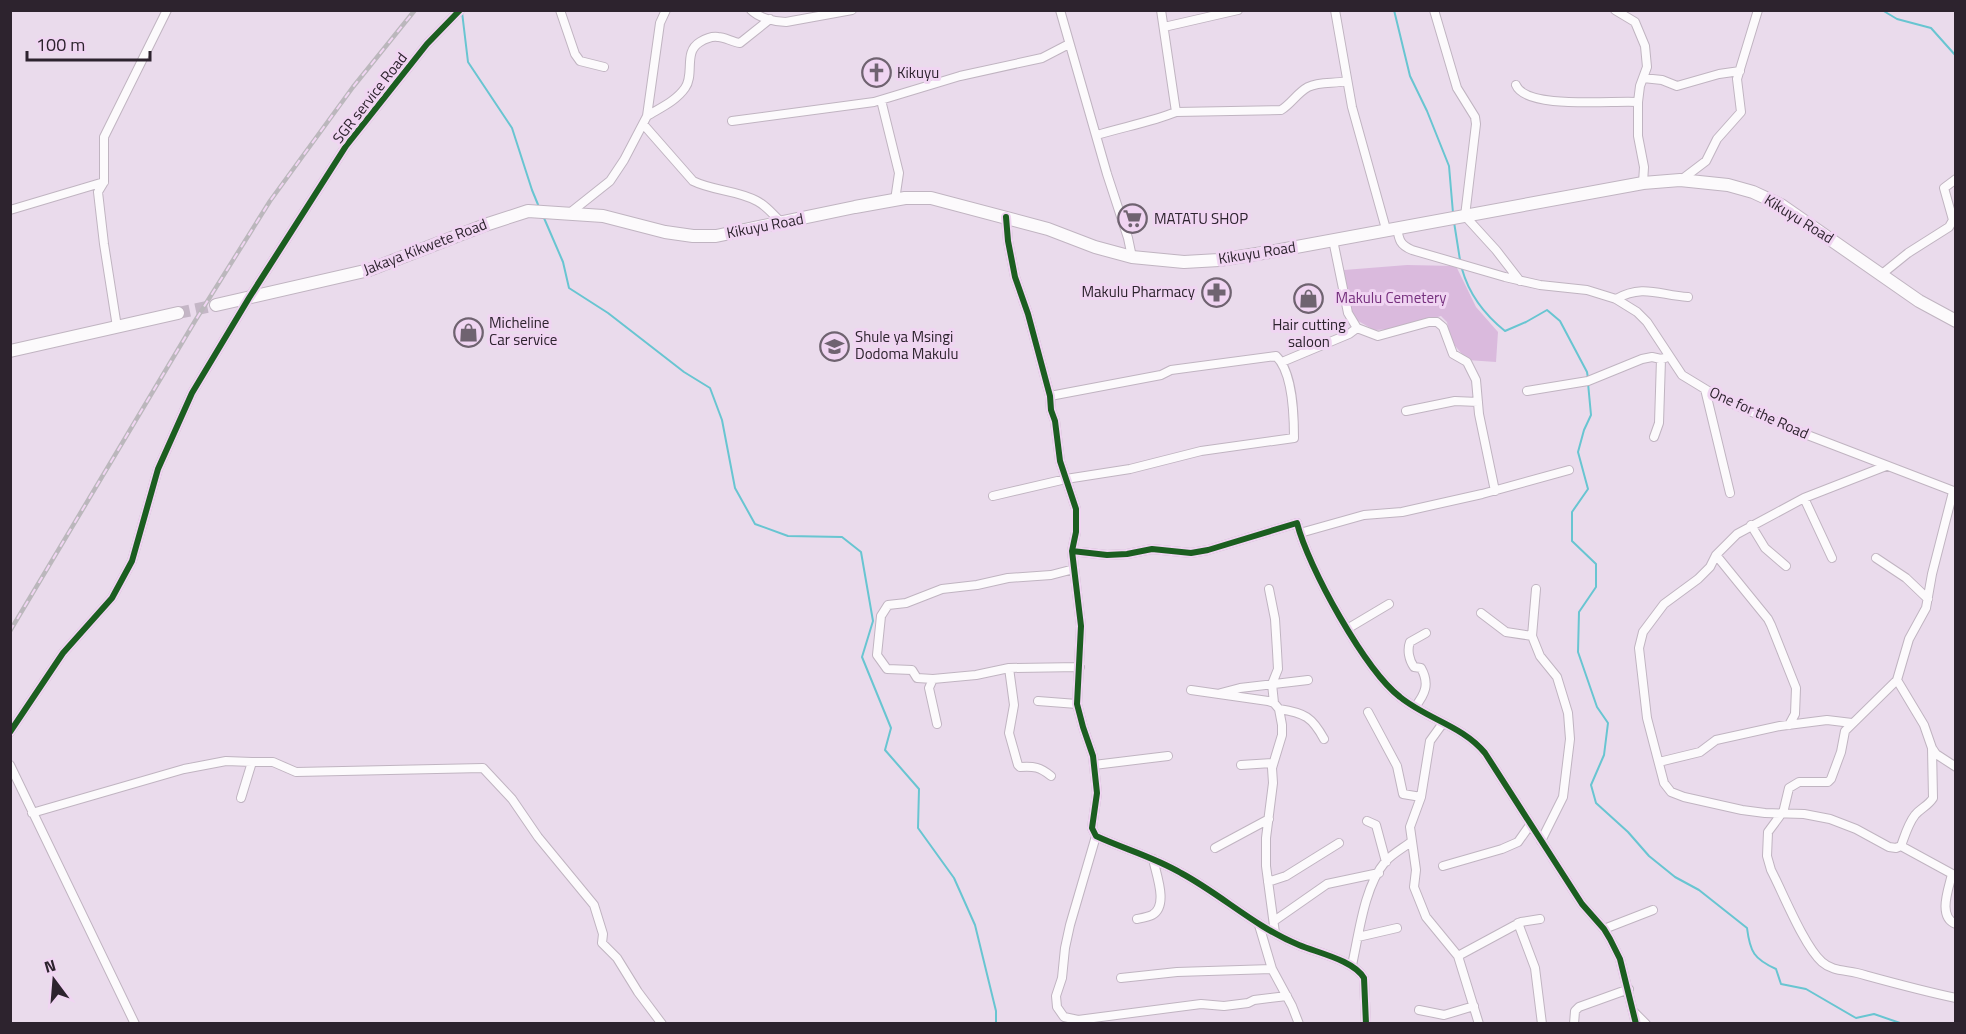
<svg xmlns="http://www.w3.org/2000/svg" width="1966" height="1034" viewBox="0 0 1966 1034" font-family="'Titillium Web',sans-serif">
  <style>
    .green { fill: #dabadd }
    .lines { fill: none; stroke-linecap: round; stroke-linejoin: round }
    .stream { stroke: #68c5d1; stroke-width: 2 }
    .secondary-tunnel { stroke: #c4b6c6; stroke-width: 12; stroke-dasharray: 12 6; stroke-linecap: butt }
    .minor-casing { stroke: #c0b4c1; stroke-width: 10 }
    .secondary-casing { stroke: #c0b4c1; stroke-width: 14 }
    .minor { stroke: #fcfafc; stroke-width: 8 }
    .secondary { stroke: #fcfafc; stroke-width: 12 }
    .rail-casing { stroke: #bbb7bc; stroke-width: 4.5 }
    .rail { stroke: #f0d5f2; stroke-width: 2; stroke-dasharray: 7; stroke-linecap: butt }
    .cycleway-casing { stroke: #f0d5f2; stroke-width: 10 }
    .cycleway { stroke: #1b5e20; stroke-width: 6 }
    .labels { text-anchor: middle; stroke-width: 6; stroke-linejoin: round; paint-order: stroke }
    .poi-label { font-size: 15px; fill: #2d232e; stroke: #f0d5f2; text-anchor: start }
    .street-label { font-size: 15px; fill: #2d232e; stroke: #f0d5f2 }
    .park-label { font-size: 15px; fill: #752f7d; stroke: #f0d5f2 }
  </style>
  <rect width="100%" height="100%" fill="#eadbec"/>
  <!-- green -->
  <path class="green" d="M1407,265L1456,266L1476,307L1498,332L1496,362L1467,360L1451,341L1447,322L1441,316L1396,329L1374,330L1353,318L1346,291L1344,270Z"/>
  <g class="lines">
    <!-- stream -->
    <path class="stream" d="M1394,10L1410,76L1427,111L1449,166L1453,213
      M1882,10L1897,19L1931,28L1956,56
      M462,12L468,62L512,128L532,190L539,207
      M544,218L563,262L569,288L608,313L684,372L710,388L722,420L735,488L755,524L788,536L842,537L861,552L873,621L862,657L891,728L885,750L919,789L918,828L954,878L975,925L996,1011V1024
      M1454,222L1460,260
      M1462,269C1469,294 1485,315 1505,331L1526,322L1547,310L1560,321L1587,372L1588,378
      M1588,383L1591,415L1584,430L1578,452L1588,489L1572,512V541L1596,564V587L1579,612L1578,652L1597,707L1608,723L1604,755L1591,785L1596,803L1628,832L1649,856L1675,877L1699,890L1747,928C1750,952 1754,959 1776,969L1781,984L1806,989L1856,1018L1874,1014L1903,1024"/>
    <!-- secondary-tunnel -->
    <path class="secondary-tunnel" d="M178,313L216,305"/>
    <defs>
      <path id="minor" d="M560,10L575,54L580,61L604,67
        M751,10C759,18 775,22 786,22L852,10
        M1060,10L1107,174L1128,238L1132,257
        M1161,10L1176,112
        M1335,10L1352,107L1386,229
        M1434,10L1457,88L1475,117L1476,124L1465,216L1496,250L1520,281
        M1615,10L1635,22L1645,46L1647,67L1640,86L1638,102V136L1644,167L1643,183
        M1164,27L1238,10
        M1643,78L1662,80L1677,86L1719,74L1740,71
        M1516,85C1526,110 1614,100 1638,102
        M881,100L899,173L895,200
        M647,116C660,108 676,101 685,88C695,74 683,52 700,42C705,39 712,36 718,37C725,37 732,42 740,43L770,19
        M732,121L874,102L960,76L1042,58L1069,44
        M643,124L693,181C713,191 737,190 757,201C767,206 774,216 782,223
        M1097,135C1123,127 1151,122 1176,112L1281,110C1291,104 1297,93 1308,87C1320,81 1334,84 1347,81
        M1681,180L1706,161L1717,139L1741,112L1737,79L1758,10
        M10,210L104,182
        M571,212L610,181L624,160L647,116L660,23L666,10
        M1006,217L1008,241L1015,277L1028,314L1050,396L1051,410L1055,421L1060,461L1076,509V532L1072,551L1081,626L1077,704L1083,727L1093,756L1097,793L1092,828L1096,836C1124,849 1154,857 1181,873C1222,895 1255,927 1299,945C1318,953 1353,960 1364,978L1366,1024
        M1397,228C1399,240 1400,245 1412,250L1505,277L1540,285L1587,290L1616,299L1637,312L1647,322L1682,375L1705,389L1728,402L1797,431L1956,492
        M1333,240L1348,313L1357,328L1378,336L1429,322H1437L1443,327L1453,354L1467,362L1476,380L1479,414L1495,491
        M1882,274L1908,253L1949,227L1953,220L1944,188L1956,179
        M1616,299C1643,284 1659,295 1688,297
        M117,327L104,244L98,192L104,182V137L167,10
        M1282,362L1349,334L1357,328
        M1705,389L1730,493
        M1527,391L1588,381L1642,359L1652,357L1661,359
        M1406,411L1455,401L1478,402
        M1654,437L1659,423L1661,359L1665,358
        M1886,466L1804,498L1737,534L1716,555L1710,567L1698,579L1664,604L1643,632L1639,648L1647,718L1664,783L1671,792L1684,797L1742,810L1765,813L1804,814L1830,819L1856,829L1889,847L1896,848L1901,846L1956,876
        M993,496L1066,479L1130,469L1201,451L1294,438C1294,415 1293,372 1276,356L1171,370L1161,375L1050,396
        M1804,498L1832,558
        M1751,525L1765,548L1786,566
        M1300,533L1364,515L1402,512L1482,494L1569,470
        M1072,551L1107,555L1127,554L1152,549L1191,553L1208,550L1297,523C1308,567 1365,670 1400,697C1427,719 1463,726 1485,753L1582,904L1604,929L1610,939L1620,959L1636,1024
        M1716,555L1768,619L1771,625L1796,688L1795,714L1789,725
        M1876,558L1906,578L1928,599
        M1269,589L1275,619L1277,651L1278,669L1272,684L1274,703
        M1536,589L1532,636L1540,656L1557,677L1568,713L1570,739L1563,797L1541,841
        M1481,613L1506,632L1532,636
        M1347,629L1389,604
        M1009,668L1014,705L1009,733L1018,765L1020,767C1034,766 1040,767 1051,776
        M933,679L917,678L912,670L887,669L877,655L881,616L888,605L906,603L942,589L977,585L1008,578L1051,575L1074,569
        M1897,680L1924,725L1932,748L1936,754L1956,767
        M1191,690L1268,701L1274,703L1279,709L1282,725V735L1272,768L1273,783L1266,838V866L1275,933
        M1221,693L1240,688L1308,680
        M1038,701L1077,704
        M1415,707C1425,694 1430,684 1421,668L1414,667C1409,660 1407,650 1410,642L1426,633
        M1279,709C1305,713 1312,717 1324,739
        M1368,712L1397,766L1403,794L1421,797
        M1443,723L1430,741L1421,797L1410,827L1416,870L1414,887L1426,917L1458,956L1479,1024
        M937,724L929,688L933,679L976,675L1009,668L1080,667
        M10,732L63,653L112,598L132,561L158,469L192,393L249,298L346,146L427,44L460,10
        M252,762H273L296,772L483,768L512,799L538,837L594,905L603,934L602,943L617,958L638,992L662,1024
        M1659,762L1700,752L1716,740L1780,726L1827,720L1852,723
        M10,765L135,1024
        M1094,765L1168,756
        M1241,765L1273,763
        M32,813L184,769L226,761L252,762L241,798
        M1782,813L1768,832L1767,856L1771,870C1783,893 1804,946 1822,962C1832,971 1845,970 1857,973C1890,982 1922,991 1956,998
        M1783,813L1789,788L1799,782H1828L1831,779L1841,752L1845,731L1897,680L1909,639L1926,608L1932,574L1953,492
        M1367,821L1376,825L1386,862
        M1096,836L1070,925L1065,948L1062,978L1056,996L1057,1007L1064,1017L1078,1020L1201,1004L1224,1006L1248,1003L1254,1000L1287,996
        M1901,846C1905,835 1908,824 1915,815C1921,808 1928,806 1933,798L1932,748
        M1215,848L1269,819
        M1443,866L1502,849L1518,842L1530,825
        M1952,874C1949,888 1937,917 1956,924
        M1268,882L1286,876L1339,843
        M1137,919C1142,918 1148,917 1152,915C1169,906 1156,874 1153,859
        M1274,921L1327,884L1379,873
        M1518,923L1535,968L1542,1024
        M1259,925L1272,969L1292,1006L1299,1024
        M1604,929L1653,910
        M1358,937L1397,928
        M1458,956L1521,922L1540,919
        M1352,965C1359,934 1364,887 1385,862C1392,854 1403,848 1411,842
        M1121,978L1177,972L1272,969
        M1419,1010L1444,1015L1474,1006
        M1634,1012L1646,1024
        M1574,1024L1575,1011L1579,1007L1629,989"/>
      <path id="secondary" d="M216,305L369,270L485,225L528,211L603,216L665,232L693,236H716L855,207L905,198H931L1048,229L1095,247L1132,257L1184,262L1219,260L1269,252L1643,183L1680,180L1728,185L1753,192L1781,205L1919,301L1956,321
        M10,351L178,313"/>
    </defs>
    <!-- minor casing -->
    <use href="#minor" class="minor-casing"/>
    <!-- secondary casing -->
    <use href="#secondary" class="secondary-casing"/>
    <!-- minor -->
    <use href="#minor" class="minor"/>
    <!-- secondary -->
    <use href="#secondary" class="secondary"/>
    <defs>
      <path id="rail" d="M10,631L195,321L270,201L353,87L415,10"/>
    </defs>
    <!-- rail casing -->
    <use href="#rail" class="rail-casing"/>
    <!-- rail -->
    <use href="#rail" class="rail"/>
    <defs>
      <path id="cycleway" d="M1006,217L1008,241L1015,277L1028,314L1050,396L1051,410L1055,421L1060,461L1076,509V532L1072,551L1081,626L1077,704L1083,727L1093,756L1097,793L1092,828L1096,836C1124,849 1154,857 1181,873C1222,895 1255,927 1299,945C1318,953 1353,960 1364,978L1366,1024
        M1072,551L1107,555L1127,554L1152,549L1191,553L1208,550L1297,523C1308,567 1365,670 1400,697C1427,719 1463,726 1485,753L1582,904L1604,929L1610,939L1620,959L1636,1024
        M10,732L63,653L112,598L132,561L158,469L192,393L249,298L346,146L427,44L460,10"/>
    </defs>
    <!-- cycleway casing -->
    <use href="#cycleway" class="cycleway-casing"/>
    <!-- cycleway -->
    <use href="#cycleway" class="cycleway"/>
  </g>
  <!-- icons -->
  <defs>
    <symbol id="church-ring" viewBox="-11 -11 22 22"><circle r="9.5" fill="#f0d5f2" stroke="#6f6370" stroke-width="1.5"/><path d="M-1.2-6h2.4v3.5h3.3v2.4h-3.3V6h-2.4V-.1h-3.3v-2.4h3.3Z" fill="#6f6370"/></symbol>
    <symbol id="supermarket-ring" viewBox="-11 -11 22 22"><circle r="9.5" fill="#f0d5f2" stroke="#6f6370" stroke-width="1.5"/><path d="M-6-5.5h2.5l.6 2H6L4.5 2H-2.5L-4.4-4H-6ZM-1.5 3.2a1.3 1.3 0 1 0 .1 0ZM3 3.2a1.3 1.3 0 1 0 .1 0Z" fill="#6f6370"/></symbol>
    <symbol id="pharmacy-ring" viewBox="-11 -11 22 22"><circle r="9.5" fill="#f0d5f2" stroke="#6f6370" stroke-width="1.5"/><path d="M-2-6h4v4h4v4h-4v4h-4v-4h-4v-4h4Z" fill="#6f6370"/></symbol>
    <symbol id="shop-ring" viewBox="-11 -11 22 22"><circle r="9.5" fill="#f0d5f2" stroke="#6f6370" stroke-width="1.5"/><path d="M-5-2.5h2.3a2.7 3.5 0 0 1 5.4 0H5L5.5 6h-11ZM-1.5-2.5h3a1.5 2.3 0 0 0-3 0Z" fill="#6f6370"/></symbol>
    <symbol id="school-ring" viewBox="-11 -11 22 22"><circle r="9.5" fill="#f0d5f2" stroke="#6f6370" stroke-width="1.5"/><path d="M0-5L7-2L0 1L-7-2ZM-4 1L0 2.5L4 1V4Q0 6-4 4Z" fill="#6f6370"/></symbol>
  </defs>
  <g fill-rule="evenodd">
    <use href="#church-ring" x="860" y="56" width="33" height="33"/>
    <use href="#supermarket-ring" x="1116" y="202" width="33" height="33"/>
    <use href="#pharmacy-ring" x="1200" y="276" width="33" height="33"/>
    <use href="#shop-ring" x="1292" y="282" width="33" height="33"/>
    <use href="#shop-ring" x="452" y="316" width="33" height="33"/>
    <use href="#school-ring" x="818" y="330" width="33" height="33"/>
  </g>
  <g class="labels">
    <!-- poi labels -->
    <g class="poi-label">
      <text x="897" y="78">Kikuyu</text>
      <text x="1154" y="224">MATATU SHOP</text>
      <text x="1195" y="297" text-anchor="end">Makulu Pharmacy</text>
      <text x="489" y="328">Micheline<tspan x="489" dy="17">Car service</tspan></text>
      <text x="1309" y="330" text-anchor="middle">Hair cutting<tspan x="1309" dy="17">saloon</tspan></text>
      <text x="855" y="342">Shule ya Msingi<tspan x="855" dy="17">Dodoma Makulu</tspan></text>
    </g>
    <!-- street labels -->
    <g class="street-label">
      <text transform="translate(370 98) rotate(-52)" y="5">SGR service Road</text>
      <text transform="translate(1799 219) rotate(32)" y="5">Kikuyu Road</text>
      <text transform="translate(765 226) rotate(-11)" y="5">Kikuyu Road</text>
      <text transform="translate(425 247) rotate(-21)" y="5">Jakaya Kikwete Road</text>
      <text transform="translate(1257 253) rotate(-9)" y="5">Kikuyu Road</text>
      <text transform="translate(1759 413) rotate(24)" y="5">One for the Road</text>
    </g>
    <!-- park labels -->
    <g class="park-label">
      <text x="1391" y="303">Makulu Cemetery</text>
    </g>
  </g>
  <!-- border -->
  <rect width="1966" height="1034" fill="none" stroke="#2d232e" stroke-width="24"/>
  <!-- north arrow -->
  <g transform="translate(54 980) rotate(344)" stroke="#f0d5f2" stroke-width="4.5" paint-order="stroke">
  <path d="M0-4.5L10 22L0 15L-10 22Z" fill="#2d232e"/>
  <text y="-9" font-size="16" font-weight="bold" text-anchor="middle" fill="#2d232e">N</text>
  </g>
  <!-- scale -->
  <path d="M27 51v9h123v-9" fill="none" stroke="#2d232e" stroke-width="3"/>
  <text x="36" y="51" font-size="18" fill="#2d232e" stroke="#f0d5f2" stroke-width="4.5" paint-order="stroke">100 m</text>
</svg>
